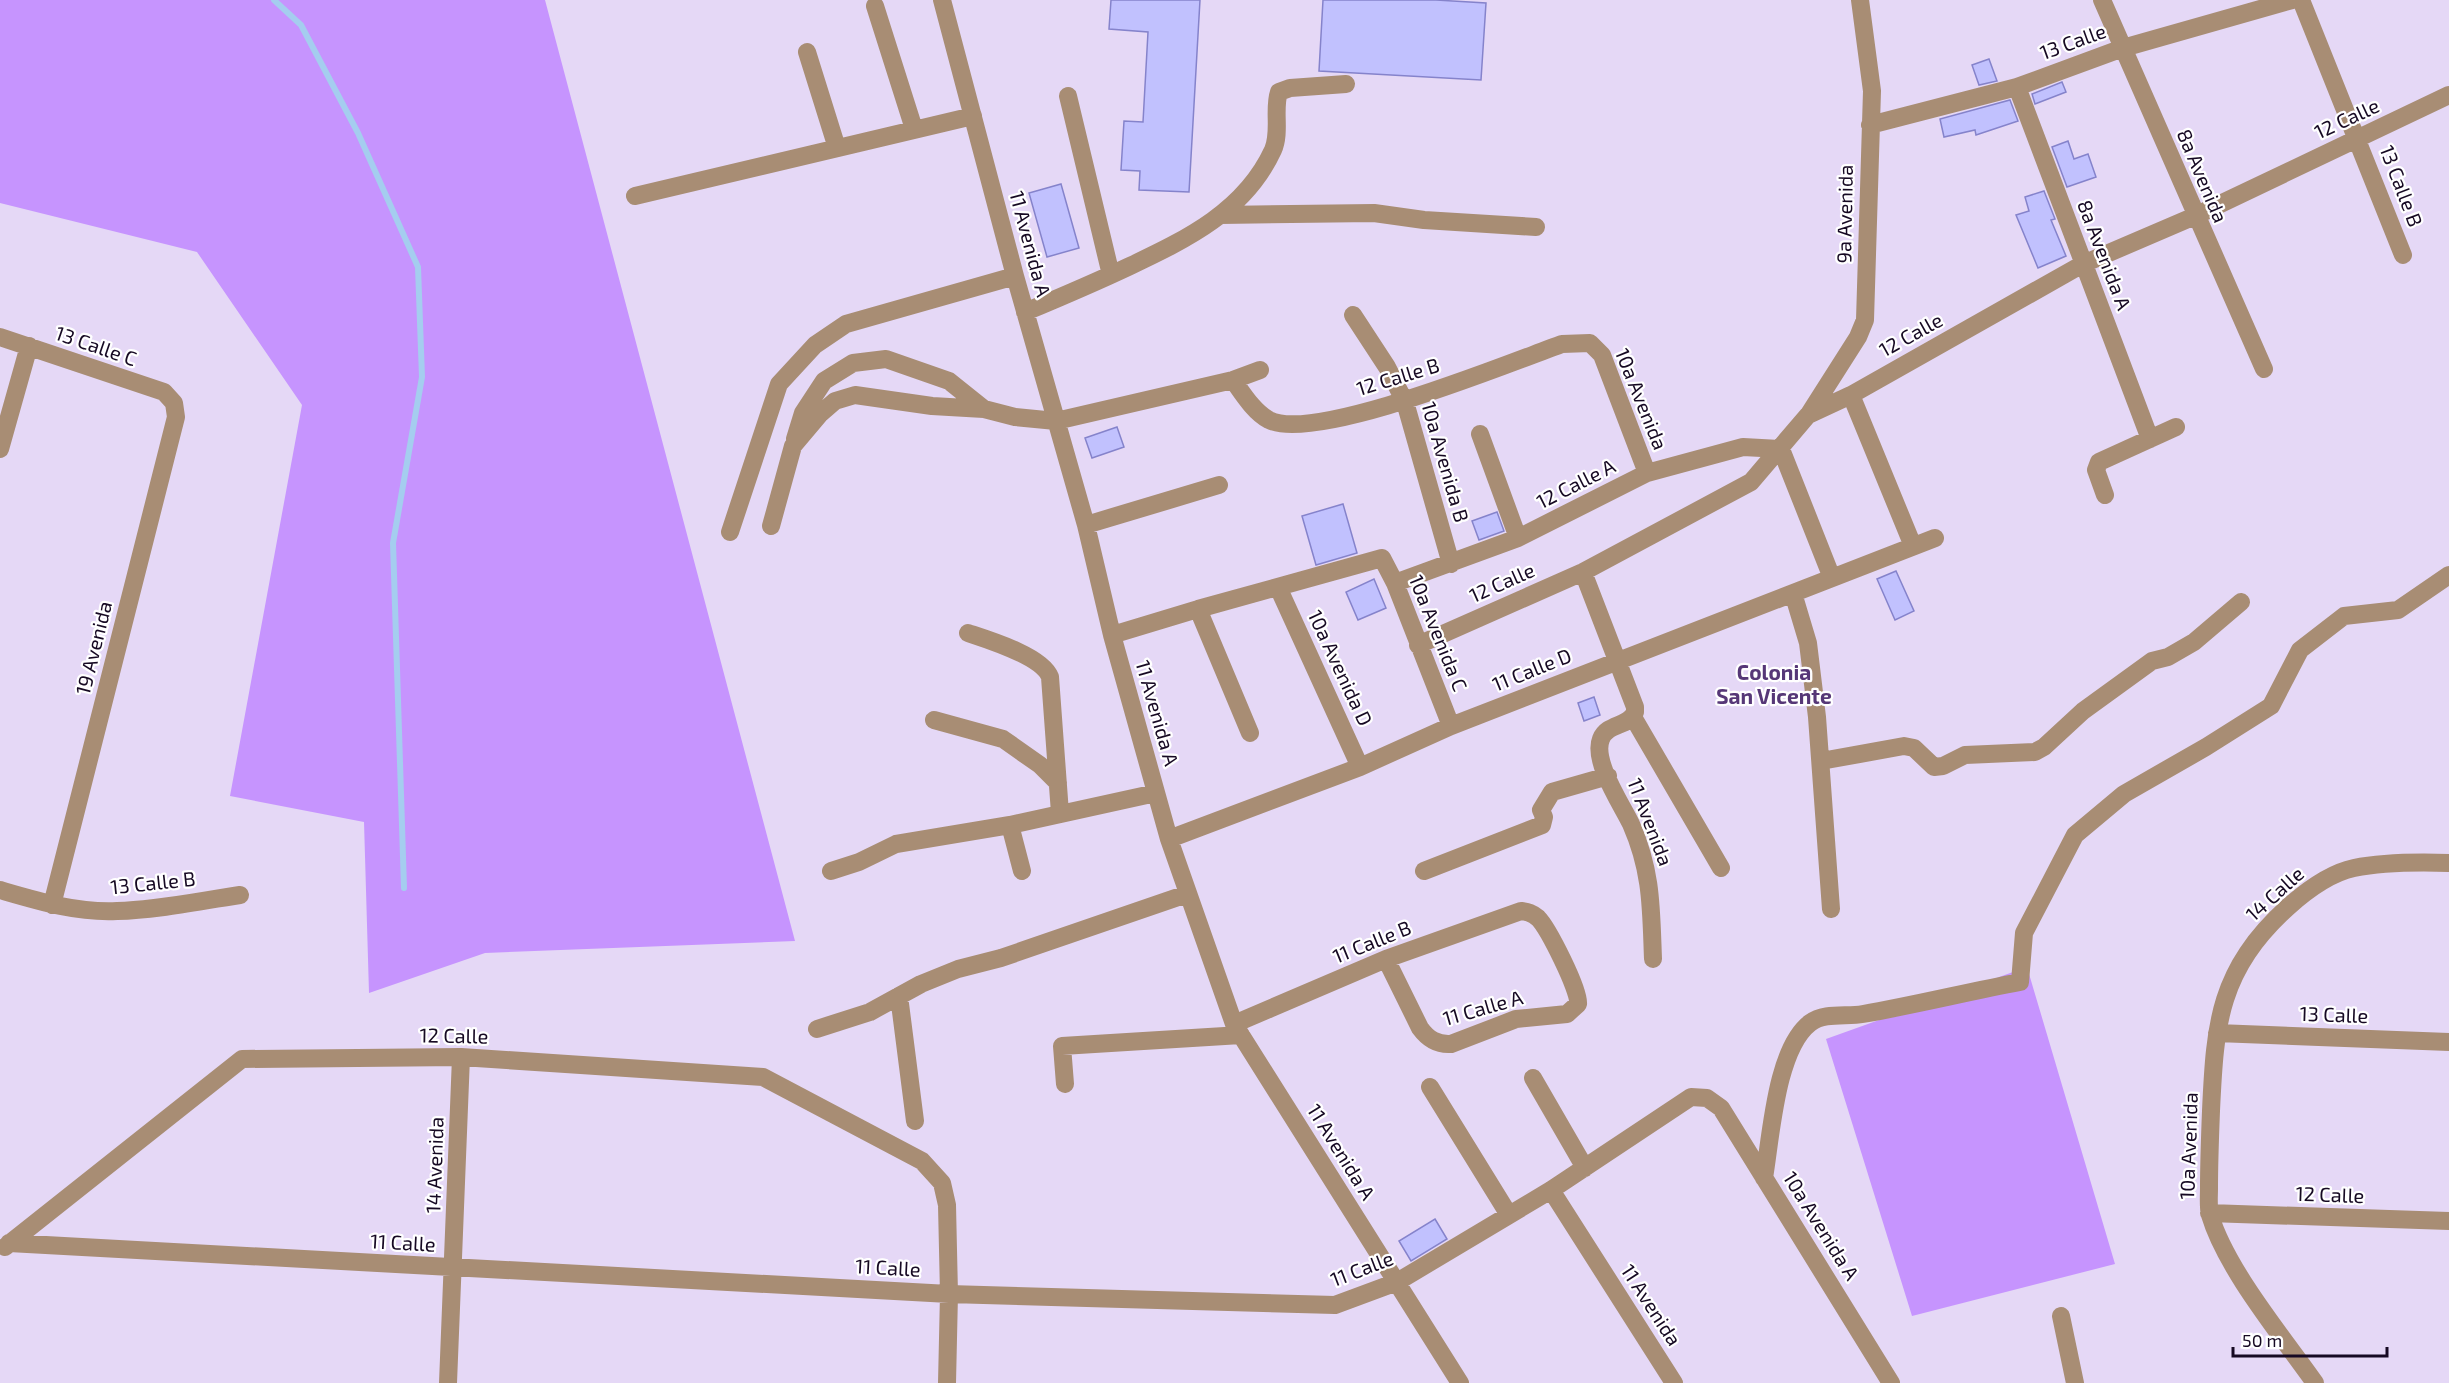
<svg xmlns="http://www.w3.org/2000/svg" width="2449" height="1383" viewBox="0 0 2449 1383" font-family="'Exo 2',sans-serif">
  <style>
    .green { fill: #c694fe }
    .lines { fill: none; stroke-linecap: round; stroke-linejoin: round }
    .stream { stroke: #a5cdef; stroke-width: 6 }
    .building { fill: #c1c1fe; stroke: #8583cb; stroke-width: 1.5 }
    .minor { stroke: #a88d74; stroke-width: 18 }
    .labels { text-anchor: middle; stroke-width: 4.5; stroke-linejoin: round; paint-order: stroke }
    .street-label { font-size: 20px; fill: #160923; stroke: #fff }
    .neighbourhood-label { font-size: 21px; font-weight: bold; fill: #563777; stroke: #fff }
  </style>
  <rect width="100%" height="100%" fill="#e5d8f6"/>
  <!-- green -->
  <path class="green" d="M0,0H545L795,941L485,953L369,993L364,822L230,796L302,405L197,252L0,203Z
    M2027,967L2115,1264L1912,1316L1826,1039Z"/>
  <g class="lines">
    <!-- stream -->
    <path class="stream" d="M274,0L301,25L358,133L418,267L422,377L393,543L404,888"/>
  </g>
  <!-- building -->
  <path class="building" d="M1111,0H1200L1189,192L1139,190L1140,171L1121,170L1124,121L1143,122L1148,32L1109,29Z
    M1323,0H1436L1486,3L1481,80L1319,71Z
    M1989,59L1997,81L1979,85L1972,65Z
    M2062,82L2066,92L2035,104L2032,94Z
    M2010,100L2018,121L1976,135L1975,130L1944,137L1940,119Z
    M2068,141L2074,159L2088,154L2096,177L2067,187L2052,147Z
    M1061,184L1079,248L1047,257L1029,193Z
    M2044,191L2055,219L2051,220L2066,256L2038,268L2016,215L2029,211L2025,197Z
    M1117,427L1124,447L1092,458L1085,438Z
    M1343,504L1357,553L1316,565L1302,516Z
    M1497,512L1504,531L1479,540L1472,521Z
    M1896,571L1914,611L1895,620L1877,579Z
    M1374,579L1386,608L1358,620L1346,592Z
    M1594,697L1600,715L1584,721L1578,703Z
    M1435,1219L1447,1239L1411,1261L1399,1241Z"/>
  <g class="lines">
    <!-- minor -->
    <path class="minor" d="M942,0L1015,276L1086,525L1112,635L1169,839L1234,1024L1460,1383
      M2102,0L2264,369
      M2301,0L2403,255
      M875,6L914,129
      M807,52L837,148
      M2017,87L2150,439
      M1068,96L1111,275
      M1870,125L2017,87L2123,48L2292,0
      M635,196L973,116
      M1220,215L1374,213L1424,220L1536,227
      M1025,312C1061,297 1096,282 1130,266C1187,239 1245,211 1273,150C1281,132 1273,109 1279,92L1290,88L1346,84
      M1353,315L1387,367L1405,402L1451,564
      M0,337L164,392L174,403L176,417L52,905
      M1233,380C1243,394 1254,412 1269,420C1315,443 1509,363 1562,344L1590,343L1602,355L1647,473
      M1851,395L1913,546
      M1809,414L1858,337L1865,320L1872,91L1860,0
      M1480,434L1518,538
      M795,439L803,413L824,381L853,363L886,359L949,381L984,409
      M0,449L29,346
      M2105,495L2096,470L2099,462L2176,427
      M1086,525L1219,485
      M771,526L793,446L820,414L835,401L855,395L932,406L984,409L1015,417L1056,421L1233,380L1260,370
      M730,532L779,384L815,345L846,324L1015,276
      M1583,572L1635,707V712C1629,727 1607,723 1601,739C1592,761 1622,805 1631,824C1652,872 1651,908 1653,959
      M1395,583L1518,538L1647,473L1743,447L1781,449L1832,578
      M1278,587L1360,767
      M1793,593L1808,643L1817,717L1831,909
      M1198,609L1250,733
      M968,633C989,640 1042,656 1050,677L1060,813
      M1112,635L1198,609L1382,558L1395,583L1451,726
      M1418,645L1583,572L1751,482L1808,415L1851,395L2083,264L2195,216L2449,95
      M1633,717L1721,868
      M934,720L1003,739L1040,765L1058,783
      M1821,761L1904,746L1914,748L1934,767L1943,766L1965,755L2035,752L2044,747L2083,711L2152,661L2168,657L2194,642L2241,602
      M1010,825L1022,871
      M1169,839L1360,767L1451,726L1935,538
      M831,871L859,862L896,844L1010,825L1156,793
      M1424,871L1542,825L1544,817L1541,810L1552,792L1608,776
      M0,890C38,901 77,913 117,911C158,910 199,901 240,895
      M899,996L915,1121
      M1234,1024L1386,959L1521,911C1528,912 1532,913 1538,918C1548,928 1580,991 1578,1004L1567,1014L1516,1019L1451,1044C1437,1045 1428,1039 1420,1028L1386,959
      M817,1029L870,1012L921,984L958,969L1001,958L1187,894
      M2217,1033L2449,1042
      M1533,1078L1585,1168
      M1065,1084L1062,1046L1241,1035
      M1430,1087L1509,1215
      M1764,1178C1771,1137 1776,1049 1810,1023C1825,1012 1846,1017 1863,1014C1915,1005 1967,992 2020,982L2024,933L2075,835L2124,794L2206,747L2271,706L2300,650L2344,616L2398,610L2449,575
      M1551,1190L1674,1383
      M2209,1213L2449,1221
      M9,1243L949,1294L1335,1305L1397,1282L1551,1190L1691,1097L1707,1098L1721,1108L1891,1383
      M5,1247L242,1059L461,1057L763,1077L922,1161L942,1183L947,1205L949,1294L947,1383
      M2061,1316L2075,1383
      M448,1383L461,1057
      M2315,1383C2282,1336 2226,1269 2210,1215C2208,1207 2209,1196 2209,1188C2209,1162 2210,1136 2211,1111C2215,1022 2219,970 2288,907C2306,891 2330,873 2354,868C2384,862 2418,862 2449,863"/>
  </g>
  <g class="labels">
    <!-- street labels -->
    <g class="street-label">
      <text transform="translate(2073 42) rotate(-20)" y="7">13 Calle</text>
      <text transform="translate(2347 119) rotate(-25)" y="7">12 Calle</text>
      <text transform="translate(2202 176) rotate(67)" y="7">8a Avenida</text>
      <text transform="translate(2401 186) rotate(69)" y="7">13 Calle B</text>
      <text transform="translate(1845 214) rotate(-89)" y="7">9a Avenida</text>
      <text transform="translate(1030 244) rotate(75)" y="7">11 Avenida A</text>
      <text transform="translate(2104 255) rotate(69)" y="7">8a Avenida A</text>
      <text transform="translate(1911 335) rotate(-29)" y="7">12 Calle</text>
      <text transform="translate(96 346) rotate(19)" y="7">13 Calle C</text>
      <text transform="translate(1398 377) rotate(-17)" y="7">12 Calle B</text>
      <text transform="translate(1641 399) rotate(68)" y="7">10a Avenida</text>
      <text transform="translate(1445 462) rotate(74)" y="7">10a Avenida B</text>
      <text transform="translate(1576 484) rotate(-27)" y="7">12 Calle A</text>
      <text transform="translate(1502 583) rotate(-24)" y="7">12 Calle</text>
      <text transform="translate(1438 633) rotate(68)" y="7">10a Avenida C</text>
      <text transform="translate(94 648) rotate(-76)" y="7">19 Avenida</text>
      <text transform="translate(1340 668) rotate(65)" y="7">10a Avenida D</text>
      <text transform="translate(1532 670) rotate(-22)" y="7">11 Calle D</text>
      <text transform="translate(1157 713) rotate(74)" y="7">11 Avenida A</text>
      <text transform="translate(1650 822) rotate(69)" y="7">11 Avenida</text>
      <text transform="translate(153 883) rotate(-6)" y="7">13 Calle B</text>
      <text transform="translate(2275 894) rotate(-42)" y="7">14 Calle</text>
      <text transform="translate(1372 942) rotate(-22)" y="7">11 Calle B</text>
      <text transform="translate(1483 1008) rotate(-16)" y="7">11 Calle A</text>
      <text transform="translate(2334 1015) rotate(2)" y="7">13 Calle</text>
      <text transform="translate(454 1036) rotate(1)" y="7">12 Calle</text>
      <text transform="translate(2189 1146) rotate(-88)" y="7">10a Avenida</text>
      <text transform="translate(1341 1152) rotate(58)" y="7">11 Avenida A</text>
      <text transform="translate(435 1165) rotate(-88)" y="7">14 Avenida</text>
      <text transform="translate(2330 1195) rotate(2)" y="7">12 Calle</text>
      <text transform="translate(1821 1226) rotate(58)" y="7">10a Avenida A</text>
      <text transform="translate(403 1243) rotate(3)" y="7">11 Calle</text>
      <text transform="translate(888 1268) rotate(3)" y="7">11 Calle</text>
      <text transform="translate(1362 1269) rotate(-21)" y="7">11 Calle</text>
      <text transform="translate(1651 1305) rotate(57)" y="7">11 Avenida</text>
    </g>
    <!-- neighbourhood labels -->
    <g class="neighbourhood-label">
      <text x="1774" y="680">Colonia<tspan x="1774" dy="24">San Vicente</tspan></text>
    </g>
  </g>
  <!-- scale -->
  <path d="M2233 1347v9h154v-9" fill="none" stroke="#160923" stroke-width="3"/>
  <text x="2242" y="1347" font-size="18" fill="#160923" stroke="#ffffff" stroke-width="4.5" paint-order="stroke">50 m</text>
</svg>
